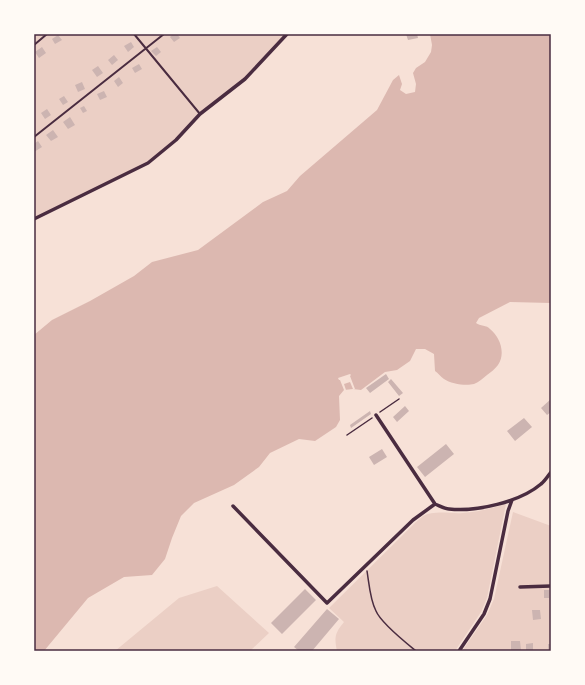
<svg xmlns="http://www.w3.org/2000/svg" width="585" height="685" viewBox="0 0 585 685" font-family="'PT Sans Narrow',sans-serif">
  <style>
    .green { fill: #ebcfc5 }
    .water { fill: #dcb8b0 }
    .pier { fill: #f7e1d7 }
    .building { fill: #ccb4b1 }
    .lines { fill: none; stroke-linecap: round; stroke-linejoin: round }
    .path { stroke: #4a2c40; stroke-width: 1.5 }
    .service { stroke: #4a2c40; stroke-width: 2 }
    .minor { stroke: #4a2c40; stroke-width: 3.5 }
    .neatline { fill: none; stroke: #4a2c40; stroke-width: 1.5 }
  </style>
  <rect width="100%" height="100%" fill="#f7e1d7"/>
  <!-- green -->
  <path class="green" d="M34,34H287L245,79L200,114L176,140L148,163L34,219Z
    M506,504L487,598L481,612L455,651H337C334,637 335,633 344,622L329,608L416,522C418,520 421,518 423,516C434,510 451,514 463,513C478,512 492,508 506,504Z
    M513,512L551,526V651H462L487,615L494,599Z
    M217,586L269,633L250,651H115L179,598Z"/>
  <!-- water -->
  <path class="water" d="M430,34H551V303L510,302L479,318L476,323C480,326 487,325 490,329C500,337 506,353 498,365C495,369 491,372 487,375C483,378 479,382 474,384C466,386 451,384 444,379C441,377 438,373 435,371L434,354L425,349H416L410,361L397,370L385,372L361,390L353,389L344,390L339,396L340,420L336,427L315,441L299,439L270,453L259,467L234,485L194,503L181,516L172,538L165,559L152,575L124,577L88,598L44,651H34V335L52,320L90,301L134,276L152,262L198,250L263,202L287,191L300,176L377,110L393,80L399,75L402,84L400,90L406,94L415,92L416,84L413,73L416,68L425,62L431,52L432,45Z"/>
  <!-- pier -->
  <path class="pier" d="M350,374L351,375L350,376L355,389H353L350,382L344,384L346,390H344L340,380H339L338,378Z"/>
  <!-- building -->
  <path class="building" d="M173,34H177L180,38L174,42L170,37Z
    M406,34H417L418,38L408,40Z
    M58,35L62,40L55,44L52,39Z
    M131,42L134,47L128,52L124,46Z
    M42,47L46,53L39,58L35,52Z
    M157,47L161,52L156,56L151,51Z
    M114,55L118,60L112,65L108,60Z
    M139,64L142,69L135,73L132,68Z
    M98,66L103,73L97,77L92,70Z
    M119,77L123,83L118,87L114,81Z
    M82,82L85,89L78,92L75,85Z
    M104,91L107,97L100,100L97,94Z
    M64,96L68,102L63,105L59,99Z
    M84,106L87,111L83,113L80,108Z
    M47,109L51,115L45,119L41,113Z
    M70,117L75,125L68,129L63,122Z
    M53,130L58,137L51,141L46,135Z
    M38,141L42,147L34,152V144Z
    M386,374L389,379L370,393L366,388Z
    M391,379L403,393L399,396L388,382Z
    M551,399V412L547,415L541,408Z
    M405,406L409,411L397,422L393,417Z
    M370,411L371,414L351,428L350,425Z
    M524,418L532,427L515,441L507,431Z
    M446,444L454,454L425,477L417,467Z
    M382,449L387,457L374,465L369,457Z
    M305,589L316,600L282,634L271,623Z
    M544,590H549V598H544Z
    M327,609L339,619L312,651H299L294,647Z
    M532,610H540L541,619L533,620Z
    M511,641H520L521,650H511Z
    M533,643V650L526,651V644Z
    M548,644H551V651H548Z"/>
  <g class="lines">
    <!-- path -->
    <path class="path" d="M380,412L399,399
      M347,435L372,418
      M367,571C369,583 370,600 376,611C381,623 405,642 416,651"/>
    <!-- service -->
    <path class="service" d="M134,34L200,114
      M34,45L47,34
      M34,137L164,34"/>
    <!-- minor -->
    <path class="minor" d="M34,219L148,163L176,140L200,114L245,79L287,34
      M376,415L435,504C440,506 445,509 449,509C476,512 520,502 541,484C545,481 548,476 551,472
      M233,506L327,603L413,520L435,504
      M520,587L551,586
      M459,651L484,614L490,599L508,511L512,500"/>
  </g>
  <!-- border -->
  <rect width="585" height="685" fill="none" stroke="#fffaf5" stroke-width="70"/>
  <rect x="35" y="35" width="515" height="615" class="neatline"/>
</svg>
